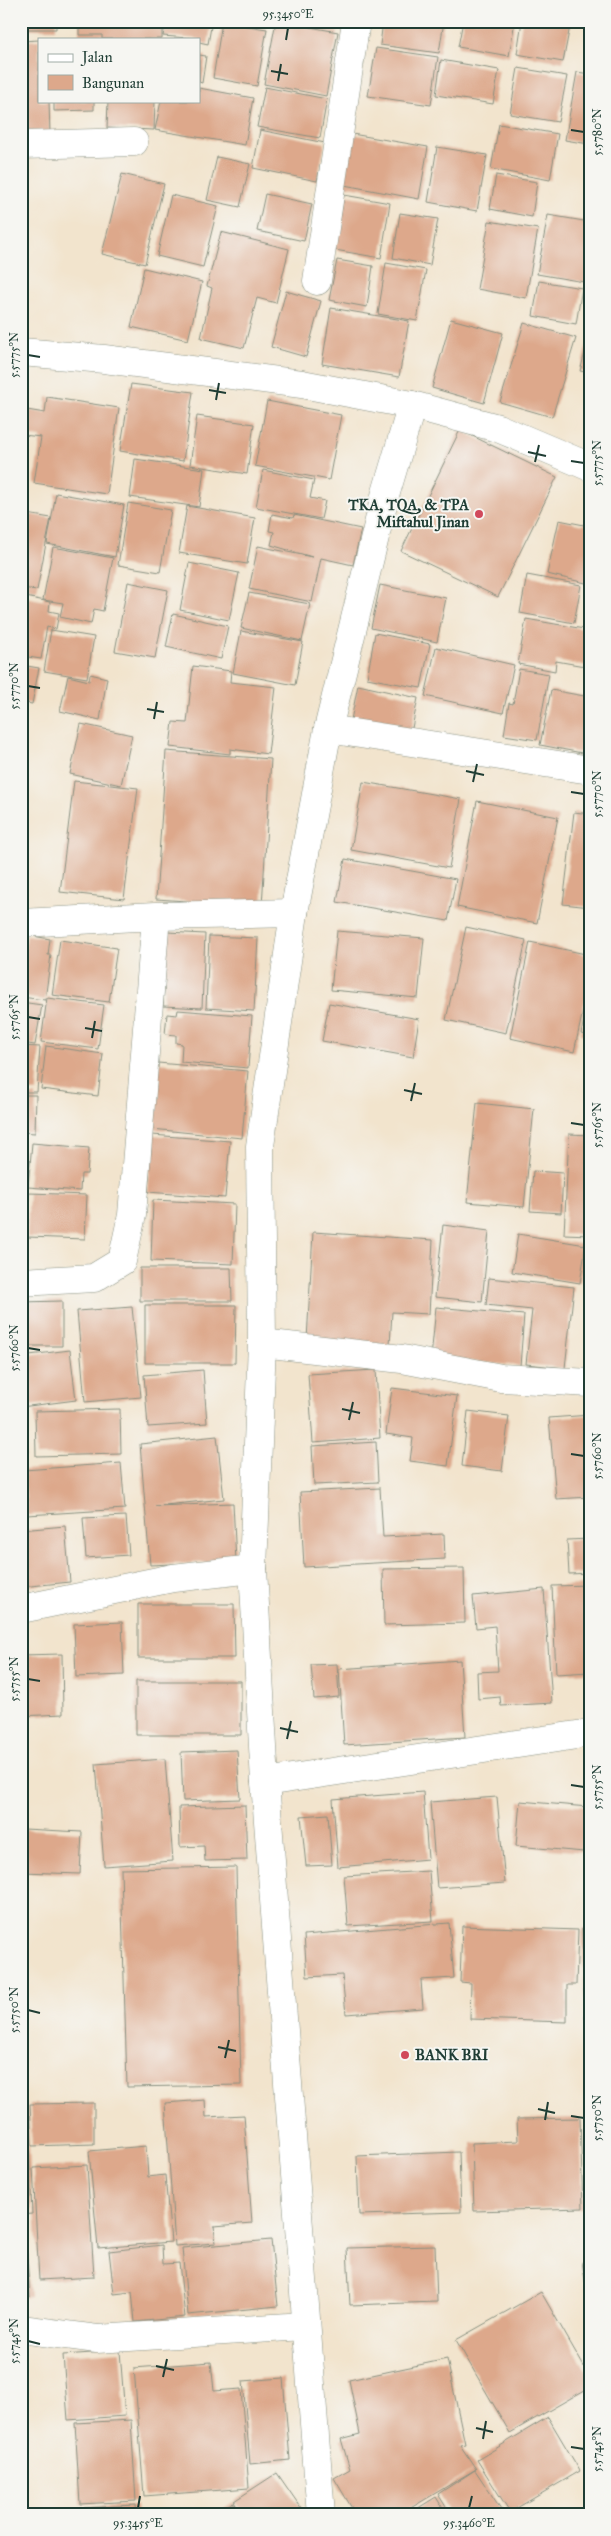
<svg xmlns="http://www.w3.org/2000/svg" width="611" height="2536" viewBox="0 0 611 2536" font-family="'IM FELL Great Primer',serif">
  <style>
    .building { fill: #dda88b }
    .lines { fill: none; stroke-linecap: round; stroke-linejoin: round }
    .minor-casing { stroke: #889080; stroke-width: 29 }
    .tertiary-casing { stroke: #889080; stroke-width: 29 }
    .minor { stroke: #fff; stroke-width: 28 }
    .tertiary { stroke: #fff; stroke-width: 28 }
    .ticks { fill: none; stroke: #1f3d34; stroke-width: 2 }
    .poi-dot { fill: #d1495b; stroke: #f6f6f2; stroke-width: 2 }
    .labels { text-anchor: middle; stroke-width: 4; stroke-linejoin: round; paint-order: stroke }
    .poi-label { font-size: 15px; font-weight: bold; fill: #1f3d34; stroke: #f6f6f2; text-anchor: end }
    .neatline { fill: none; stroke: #1f3d34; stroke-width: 2 }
    .ticks-label { font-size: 12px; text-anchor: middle; fill: #1f3d34 }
  </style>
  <rect width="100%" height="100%" fill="#f6f6f2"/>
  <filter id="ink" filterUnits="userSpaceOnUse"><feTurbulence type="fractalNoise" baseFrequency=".02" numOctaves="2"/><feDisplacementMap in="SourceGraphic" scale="10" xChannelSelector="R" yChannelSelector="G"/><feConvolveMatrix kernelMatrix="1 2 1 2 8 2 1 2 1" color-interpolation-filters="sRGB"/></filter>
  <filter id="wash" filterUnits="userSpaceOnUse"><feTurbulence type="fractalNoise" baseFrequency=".0096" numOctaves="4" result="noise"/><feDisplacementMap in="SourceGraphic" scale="20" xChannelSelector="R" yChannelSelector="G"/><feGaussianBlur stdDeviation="1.12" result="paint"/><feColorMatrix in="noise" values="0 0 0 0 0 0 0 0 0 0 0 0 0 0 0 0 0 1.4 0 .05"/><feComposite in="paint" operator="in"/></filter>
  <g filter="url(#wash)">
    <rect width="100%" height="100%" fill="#f2e4cd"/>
    <g id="blocks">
      <!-- building -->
      <path class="building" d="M21,21H56V29H21Z
        M79,21H162V39H102V35H79Z
        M166,21H212L208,44L199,42V39L163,36Z
        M276,21L338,32L326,96L264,84Z
        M383,21H444L439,53L380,45Z
        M463,21H515L509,56L458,47Z
        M522,21H571L563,62L517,54Z
        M222,22L267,29L257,86L213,78Z
        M39,40V101H49L50,135L21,136V41Z
        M376,48L438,57L431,105L368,96Z
        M199,55L206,56L202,83L199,82Z
        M441,60L499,70L493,104L436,95Z
        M518,68L567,76L558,122L510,114Z
        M577,72L590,74L589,144L565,140Z
        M265,87L327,99L320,138L257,127Z
        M199,88L253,98L245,145L155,130L161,101H199Z
        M54,101H94V110L54,111Z
        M108,101H155L154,130L107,128Z
        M499,124L558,134L550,180L491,169Z
        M260,130L325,143L317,181L253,168Z
        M352,134L428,147L419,199L344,185Z
        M437,147L487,155L477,211L428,202Z
        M217,157L250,164L240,207L207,200Z
        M122,174L164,184L145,264L102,254Z
        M496,175L537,182L532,217L490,209Z
        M265,194L312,204L304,241L257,231Z
        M171,195L218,206L203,267L157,256Z
        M344,195L390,203L381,258L335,250Z
        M400,213L438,219L430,265L393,258Z
        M548,215L590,222V283L537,274Z
        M489,221L538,229L526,298L477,289Z
        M221,232L289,249L276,303L257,298L244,348L201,338L212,288L207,286Z
        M337,260L373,266L367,307L329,300Z
        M386,263L426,270L417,321L378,314Z
        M144,268L202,282L188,340L131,327Z
        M539,281L582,288L576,324L533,316Z
        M286,291L321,301L306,357L271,347Z
        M331,308L409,321L399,377L322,364Z
        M451,319L503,333L484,403L432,388Z
        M524,323L576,338L552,417L500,402Z
        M589,338H590V373L580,371Z
        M131,384L193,392L183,461L120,451Z
        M47,397L119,408L107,494L34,483L41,437L23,435L27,410L45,413Z
        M267,401L341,415L329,480L255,466Z
        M197,416L254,424L247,474L190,465Z
        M460,430L557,477L498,597L401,551Z
        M135,459L204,469L199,507L130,497Z
        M263,470L314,480L310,498L325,501L321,519L256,507Z
        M56,493L124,505L115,557L47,544Z
        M128,503L171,510L160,572L118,565Z
        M590,503V584L547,574L559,520L584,525Z
        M187,506L255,518L247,564L179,553Z
        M21,513L51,518L37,590L21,588Z
        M272,514L293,518L294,515L361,529L353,565L321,558L312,602L249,589L258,546L312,557L271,545L274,532L269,531Z
        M53,547L113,558L103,611L94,609L91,624L60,617L63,603L43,600Z
        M189,563L239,573L229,620L180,610Z
        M527,575L581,585L574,623L520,613Z
        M128,582L168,590L155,658L115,651Z
        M380,585L446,598L437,642L371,628Z
        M249,593L310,604L302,641L241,628Z
        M21,596L50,602L49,611L59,613L56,629L47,627L41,659L21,656Z
        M173,614L228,626L221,659L166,647Z
        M526,619L590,630V667L556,661L555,671L518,664Z
        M51,630L94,637L87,678L44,671Z
        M241,631L303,642L295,685L233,673Z
        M375,633L430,644L421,688L367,678Z
        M436,647L514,665L503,713L425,696Z
        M21,665L39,668L32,704L21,702Z
        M193,666L231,671L230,682L276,687L268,754L230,749V754L170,747L173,722L187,723Z
        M519,669L549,674L537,740L504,735L509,703L513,704Z
        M90,674L107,678L100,720L60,711L68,676L89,681Z
        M358,685L418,698L410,738L350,725Z
        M551,690L590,697V717L582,753L540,745Z
        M81,724L132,735L121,785L70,774Z
        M166,751L271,759L262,906L156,899Z
        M74,781L138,788L124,899L60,892Z
        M363,782L461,799L449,868L351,850Z
        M477,801L558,817L537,923L457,907Z
        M574,812L590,814V907L563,904Z
        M345,859L456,879L448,921L337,902Z
        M466,927L526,940L506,1033L446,1020Z
        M337,931L424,938L418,998L331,990Z
        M167,932L205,934L202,1008L163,1006Z
        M27,935L50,939L48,955H51L45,1000L21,997V951H24Z
        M209,936L258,938L254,1011L206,1008Z
        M60,940L117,948L109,1002L52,995Z
        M530,942L590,955V979L574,1052L510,1038Z
        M589,993H590V1036L581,1034Z
        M47,998L104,1005L98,1049L41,1042Z
        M21,1002L42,1005L35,1045L21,1043Z
        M329,1003L419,1019L413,1057L322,1041Z
        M178,1010L252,1016L248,1068L181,1062L182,1044L176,1043V1035L165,1034L167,1014L177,1015Z
        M21,1046L40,1047L37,1092H21Z
        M46,1046L103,1054L98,1096L41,1089Z
        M158,1063L248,1071L242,1138L152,1129Z
        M21,1095H36L35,1133L21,1132Z
        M477,1103L534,1109L524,1207L467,1202Z
        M569,1134L590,1135V1235L564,1234Z
        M152,1135L230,1141L225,1198L148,1192Z
        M32,1143L89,1148L87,1174H81L80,1191L28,1187Z
        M533,1171L563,1173L561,1213L530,1211Z
        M29,1193L87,1195L85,1239L27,1237Z
        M153,1200L235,1204L233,1264L151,1261Z
        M443,1225L489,1231L482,1302L435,1297Z
        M313,1232L433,1240L429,1314L392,1312L390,1345L307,1340Z
        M518,1234L586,1245L580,1283L512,1272Z
        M140,1268H231L232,1301H140Z
        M489,1278L574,1287L565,1368L526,1364L532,1310L486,1305Z
        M62,1301V1346H21V1302Z
        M145,1305H236L235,1363H145Z
        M132,1307L141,1397L85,1402L77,1311Z
        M436,1307L524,1315L520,1366L431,1358Z
        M70,1350L76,1400L21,1407V1356Z
        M203,1370L207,1423L148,1427L144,1375Z
        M376,1370L380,1438L313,1443L308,1374Z
        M392,1388L457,1396L448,1466L410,1461L413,1438L386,1434Z
        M120,1409L121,1454L36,1456L35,1411Z
        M468,1411L509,1416L502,1471L462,1466Z
        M590,1415V1497L556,1499L549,1418Z
        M21,1429L26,1457H21Z
        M217,1436L224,1499L155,1506L233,1503L236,1561L150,1565L140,1444Z
        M376,1442L378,1482L314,1485L312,1446Z
        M121,1463L125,1509L27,1515L24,1470Z
        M380,1488L383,1537L444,1534L445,1559L304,1567L300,1492Z
        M126,1516L129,1555L86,1558L83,1518Z
        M65,1526L70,1582L21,1587V1530Z
        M590,1539V1573L569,1574L567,1540Z
        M464,1568L465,1623L384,1625L383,1569Z
        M590,1585V1672L556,1674L552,1586Z
        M544,1589L552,1703L501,1706L500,1697L478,1699L477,1672L498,1671L495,1626L476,1628L473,1596Z
        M138,1604H234L235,1658H138Z
        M122,1622L124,1675L76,1677L74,1624Z
        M62,1654L63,1714L21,1716V1655Z
        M460,1660L465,1737L344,1745L339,1669Z
        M337,1664L339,1697L314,1699L311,1665Z
        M136,1681H241V1735H136Z
        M237,1750L240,1799L183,1801L181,1752Z
        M165,1759L173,1861L104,1866L96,1764Z
        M423,1792L428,1859L338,1867L333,1799Z
        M497,1797L505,1883L437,1888L430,1802Z
        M520,1801L588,1807L584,1852L516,1846Z
        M245,1805L247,1860L205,1861L204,1846L180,1847L179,1807Z
        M328,1814L332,1865L306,1866L301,1816Z
        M24,1829L82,1832L80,1874L22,1872Z
        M236,1867L241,2085L127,2087L121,1869Z
        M429,1871L433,1921L348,1926L344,1876Z
        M449,1923L454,1978L421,1980L423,2008L346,2014L342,1975L307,1977L304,1935Z
        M462,1926L578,1930L576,1985H567V2022L470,2019L471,1983L460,1982Z
        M590,1928V2037H586L582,1929Z
        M205,2100L206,2117L244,2115L252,2223L214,2226L216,2243L175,2246L165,2103Z
        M27,2103L32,2214L21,2215V2104Z
        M94,2103V2144L32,2146L30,2104Z
        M580,2118L583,2208L474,2211L472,2143L518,2141L517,2119Z
        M587,2120H590V2156H588Z
        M146,2146L148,2177L165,2175L171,2242L98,2248L89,2151Z
        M459,2152L461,2212L359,2215L357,2156Z
        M87,2165L94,2277L39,2280L33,2168Z
        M24,2217L30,2297L21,2298V2218Z
        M271,2240L278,2306L188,2315L182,2248Z
        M162,2245L163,2264L179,2263L185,2317L135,2322L132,2292L114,2294L109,2251Z
        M435,2246L437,2302L350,2305L347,2248Z
        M590,2261V2291L587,2292L582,2262Z
        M541,2292L590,2377V2387L510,2433L456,2340Z
        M120,2351L125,2416L68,2420L63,2355Z
        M447,2359L465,2444L460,2445L476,2469L399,2515H356L334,2478L350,2469L341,2439L360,2434L349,2380Z
        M211,2362L214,2391L241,2389L249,2488L144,2496L134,2368Z
        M283,2378L290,2460L250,2464L243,2381Z
        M548,2417L580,2471L510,2512L477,2460Z
        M131,2420L136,2501L80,2504L75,2423Z
        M475,2470L503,2512L498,2515H451L438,2494Z
        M277,2473L306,2515H243L234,2501Z
        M436,2497L447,2515H407Z
        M233,2502L241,2515H214Z
        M136,2505L137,2515H80V2508Z"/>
    </g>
  </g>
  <g filter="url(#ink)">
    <use href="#blocks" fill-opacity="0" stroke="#889080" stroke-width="1"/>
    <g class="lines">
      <defs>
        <path id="minor" d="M21,145L134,142
          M317,281L356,21
          M412,405L498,428L590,467
          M328,729L590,770
          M21,923L156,916L294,913
          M21,1282L94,1278L122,1261L132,1215L156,916
          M262,1343L402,1359L501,1378L590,1383
          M21,1609L173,1578L253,1569
          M265,1782L590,1733
          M21,2329L97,2339L305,2326"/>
        <path id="tertiary" d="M21,352L104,359L302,384L412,405L385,496L328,729L294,913L260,1146L262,1343L253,1569L265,1782L321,2515"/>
      </defs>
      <!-- minor casing -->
      <use href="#minor" class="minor-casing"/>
      <!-- tertiary casing -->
      <use href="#tertiary" class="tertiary-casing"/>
      <!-- minor -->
      <use href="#minor" class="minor"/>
      <!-- tertiary -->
      <use href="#tertiary" class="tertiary"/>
    </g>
  </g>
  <!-- ticks -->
  <path class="ticks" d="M286,40L288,28M271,71L288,74M278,81L281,64M571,130L584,132M28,355L40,357M209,390L226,393M216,400L219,383M528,452L546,456M571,461L584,463M535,462L539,445M28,686L40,688M147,709L164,712M154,719L157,702M466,771L484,775M473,782L477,764M571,792L584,794M28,1017L40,1019M85,1028L102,1031M92,1038L95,1021M404,1090L422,1094M411,1101L415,1083M571,1123L584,1125M28,1348L40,1350M342,1409L360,1413M349,1420L353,1402M571,1454L584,1456M28,1679L40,1681M280,1728L298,1732M287,1739L291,1721M571,1785L584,1787M28,2010L40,2013M218,2047L236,2051M225,2058L229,2040M538,2109L555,2113M571,2116L584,2118M545,2120L548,2102M28,2341L40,2344M156,2366L174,2370M163,2377L167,2359M476,2428L493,2432M483,2439L486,2421M571,2447L584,2449M138,2508L140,2496M469,2508L472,2496"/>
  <!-- markers -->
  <g class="poi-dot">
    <circle cx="479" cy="514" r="5"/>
    <circle cx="405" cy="2055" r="5"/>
  </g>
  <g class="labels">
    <!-- poi labels -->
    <g class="poi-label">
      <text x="469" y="510">TKA, TQA, &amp; TPA<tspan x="469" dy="17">Miftahul Jinan</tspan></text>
      <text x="415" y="2060" text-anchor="start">BANK BRI</text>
    </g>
  </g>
  <!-- margin -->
  <rect width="611" height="2536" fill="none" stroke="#f6f6f2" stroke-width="55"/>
  <!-- legend -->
  <rect x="38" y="38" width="162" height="65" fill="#f6f6f2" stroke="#a0aca6"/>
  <rect x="48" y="54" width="25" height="8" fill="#ffffff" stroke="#a0aca6"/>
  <text x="82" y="62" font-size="15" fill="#1f3d34">Jalan</text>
  <rect x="48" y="75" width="25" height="15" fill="#dda88b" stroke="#a0aca6"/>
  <text x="82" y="88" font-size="15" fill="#1f3d34">Bangunan</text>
  <rect x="28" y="28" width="556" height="2480" class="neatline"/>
  <g class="ticks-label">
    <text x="288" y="18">95.3450°E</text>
    <text transform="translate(597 132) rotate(-90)" y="4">5.5780°N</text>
    <text transform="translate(14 355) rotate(-90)" y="4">5.5775°N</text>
    <text transform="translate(597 463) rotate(-90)" y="4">5.5775°N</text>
    <text transform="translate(14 686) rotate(-90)" y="4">5.5770°N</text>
    <text transform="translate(597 794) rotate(-90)" y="4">5.5770°N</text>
    <text transform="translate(14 1017) rotate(-90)" y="4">5.5765°N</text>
    <text transform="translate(597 1125) rotate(-90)" y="4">5.5765°N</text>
    <text transform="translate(14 1348) rotate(-90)" y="4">5.5760°N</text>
    <text transform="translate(597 1456) rotate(-90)" y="4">5.5760°N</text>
    <text transform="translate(14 1679) rotate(-90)" y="4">5.5755°N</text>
    <text transform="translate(597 1787) rotate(-90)" y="4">5.5755°N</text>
    <text transform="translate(14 2010) rotate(-90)" y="4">5.5750°N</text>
    <text transform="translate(597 2118) rotate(-90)" y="4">5.5750°N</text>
    <text transform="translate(14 2341) rotate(-90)" y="4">5.5745°N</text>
    <text transform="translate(597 2449) rotate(-90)" y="4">5.5745°N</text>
    <text x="138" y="2527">95.3455°E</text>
    <text x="469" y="2527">95.3460°E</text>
  </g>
</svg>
